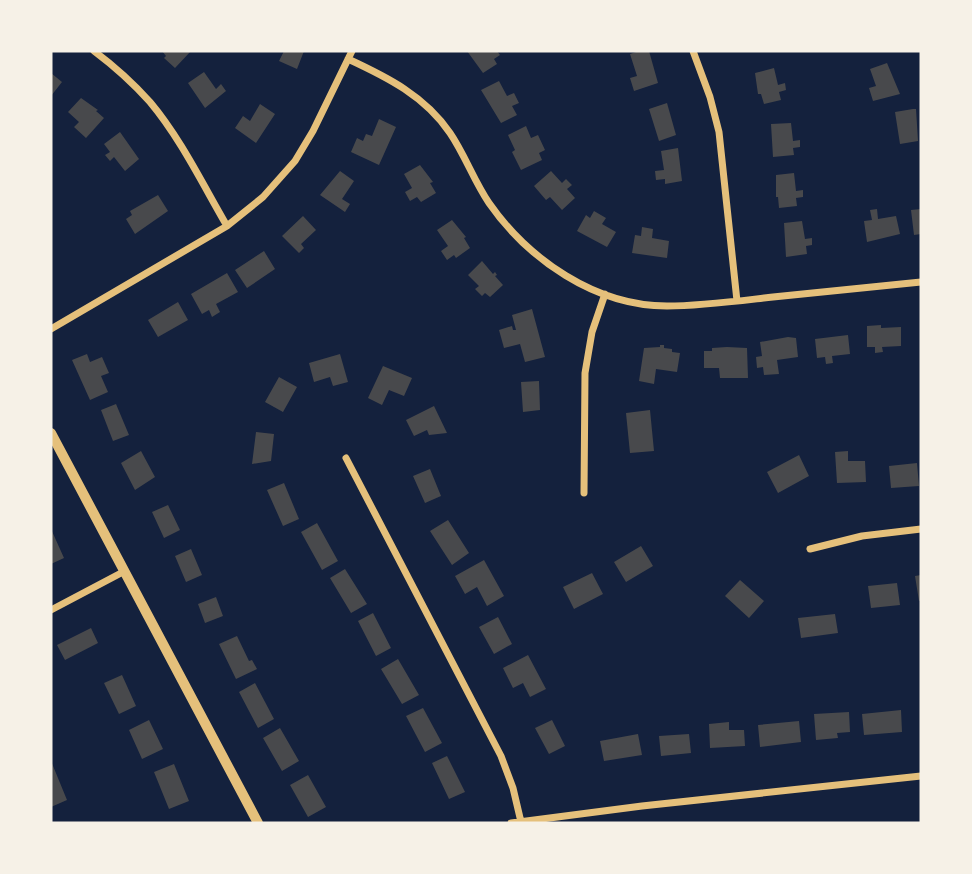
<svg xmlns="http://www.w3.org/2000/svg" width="972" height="874" viewBox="0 0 972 874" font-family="'Archivo Narrow',sans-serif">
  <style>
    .building { fill: #48494c }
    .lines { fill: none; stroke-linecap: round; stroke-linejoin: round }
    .minor { stroke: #e5c07b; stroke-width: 7 }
    .tertiary { stroke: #e5c07b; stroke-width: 10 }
  </style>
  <rect width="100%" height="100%" fill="#14213d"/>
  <!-- building -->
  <path class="building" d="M162,51H191L175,68L164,58L166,56Z
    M284,51H304L297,69L279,61Z
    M467,51H497L500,55L494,59L497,64L483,73Z
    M639,51H649L658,83L634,91L630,78L637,76L630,54Z
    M887,63L900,94L873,101L869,88L876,86L870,69Z
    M774,68L778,85L785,83L786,90L779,92L781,100L764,104L761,94H758L755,73Z
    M204,72L216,89L221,84L226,91L205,108L188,83Z
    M51,73L62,82L51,96Z
    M499,81L507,96L514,93L519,103L512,106L517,115L501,123L481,90Z
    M81,98L98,110L96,111L104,118L86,138L74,127L79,122L68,112Z
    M667,103L676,135L659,141L649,109Z
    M260,104L275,114L256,143L235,128L243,116L250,121Z
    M913,109H916L918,141L900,144L895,112Z
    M379,119L396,127L379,165L351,152L357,138L363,141L366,134L372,136Z
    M791,123L793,141L800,140V147L793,148L794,155L773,157L771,124Z
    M526,126L531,138L538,135L545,150L539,153L542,160L521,170L512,152L515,150L508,135Z
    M120,132L139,159L125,171L114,157L110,161L105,155L110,152L104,144Z
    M678,148L682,181L665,184V179L656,180L655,171L664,170L661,151Z
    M420,165L433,182L430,183L436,193L421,202L417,197L410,201L405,192L412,188L404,174Z
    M340,171L354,181L342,199L350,204L345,212L320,195Z
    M551,171L562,183L566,179L572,185L567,189L575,198L562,210L550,197L546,200L534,186Z
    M794,173L796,191L803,190V197L796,198L797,206L779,208L778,197H776V175Z
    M158,195L168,211L135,234L126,219L132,215L130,211Z
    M877,209L878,219L896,216L900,234L867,242L864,221L872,220L870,210Z
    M921,209V234L914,235L911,210Z
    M594,211L606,218L602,224L616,232L607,247L577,231L586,215L590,218Z
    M303,216L316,230L301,244L304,248L299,253L282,236Z
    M452,220L466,237L464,238L470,248L456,258L454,255L447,260L441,251L448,246L437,230Z
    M802,221L805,239L812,238V245L806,246L807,254L786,257L784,223Z
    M642,227L653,229L652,238L669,241L667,258L632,253L635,235L641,236Z
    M264,251L275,269L247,288L235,270Z
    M482,261L493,274L495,272L497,275L495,276L503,285L490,297L485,293L482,296L475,289L479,286L468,275Z
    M227,273L238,292L216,304L220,312L212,317L209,310L202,314L191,294Z
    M178,302L188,320L158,337L148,320Z
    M532,309L545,357L525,362L520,344L504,348L499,330L512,326L513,330H516L512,315Z
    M881,325V328L901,327V346L882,347L883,352L875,353V347H867V326Z
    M848,335L850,354L832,356L833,363L826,364L825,357L817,358L815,339Z
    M788,337L796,338L798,357L777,360L779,374L764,375L763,367L757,368L756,357L762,356L760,342Z
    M660,345H664V348L672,349V352L680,353L677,372L656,369L654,384L639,381L644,348L660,347Z
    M727,347L747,348L748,378H720L719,368H704V351H712V348Z
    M87,354L90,362L102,357L109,373L101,376L108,392L90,400L72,360Z
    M340,354L348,382L333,386L330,377L314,382L309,363Z
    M383,366L412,378L404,396L389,390L382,405L368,398Z
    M279,377L297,387L283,412L265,402Z
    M539,381L540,410L523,412L521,382Z
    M116,404L129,435L113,441L101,410Z
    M434,406L447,433L429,435L427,430L414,436L406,420Z
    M650,410L654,451L630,453L626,413Z
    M256,432L274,434L271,461L252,464Z
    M141,451L155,477L135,490L121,463Z
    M848,451V461H865L866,482L837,483L835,452Z
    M799,455L809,476L778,493L767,472Z
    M917,463L919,486L891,488L889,466Z
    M430,469L441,496L425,503L413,476Z
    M284,483L299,519L283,526L267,490Z
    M168,505L180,530L164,538L152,512Z
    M448,520L469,553L452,565L430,531Z
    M317,523L338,561L322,570L301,532Z
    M51,529L64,558L51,564Z
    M641,546L653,566L626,582L614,562Z
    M191,549L202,575L186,582L175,556Z
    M484,560L504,596L487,606L477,587L465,594L455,576Z
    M345,569L367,604L351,613L330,578Z
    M592,573L603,594L574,609L563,587Z
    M921,575V600L919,601L915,576Z
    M740,580L764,601L749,618L725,596Z
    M897,583L900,605L871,608L868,586Z
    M216,597L223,616L205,623L198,604Z
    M373,613L391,648L376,656L358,621Z
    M835,614L838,633L801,638L798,618Z
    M498,617L512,644L494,654L479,627Z
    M91,628L98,643L65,660L57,645Z
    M237,636L249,661L252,660L257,669L236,679L219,644Z
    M528,655L546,689L530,697L523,683L513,688L503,668Z
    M398,659L419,695L402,704L381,669Z
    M122,675L136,706L119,714L104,683Z
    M255,683L274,719L258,728L239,692Z
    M423,708L442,743L425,752L406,716Z
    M901,710L902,732L864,735L862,714Z
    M849,712L850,732L837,733L838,738L816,740L814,714Z
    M149,720L163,749L142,759L129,730Z
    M552,720L565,746L549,754L535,728Z
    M799,721L801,742L760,747L758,725Z
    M729,722V730H744L745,746L710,748L709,724Z
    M280,728L299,761L282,771L263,738Z
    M638,734L642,755L604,761L600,741Z
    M689,734L691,753L661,756L659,736Z
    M447,756L465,792L449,799L432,763Z
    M51,761L67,800L51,807Z
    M174,764L189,801L169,809L154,772Z
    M308,775L326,807L308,817L290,785Z"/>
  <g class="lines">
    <!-- minor -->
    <path class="minor" d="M94,51C114,66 133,83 150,102C181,139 203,185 227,226
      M693,51L710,97L719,132L737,301
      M348,59C387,77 425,96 450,133C465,155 474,181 489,203C528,259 595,306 667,306C702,306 738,301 773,297C822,292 872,287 921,282
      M51,329L227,226L263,197L295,161L313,131L352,51
      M346,458L501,756L513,788L521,822
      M584,493L585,373L592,332L605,294
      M810,549L862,536L921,529
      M51,610L123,572
      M511,823L642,806L921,776"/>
    <!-- tertiary -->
    <path class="tertiary" d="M51,433L258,823"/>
  </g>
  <!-- border -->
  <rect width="972" height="874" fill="none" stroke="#f6f1e7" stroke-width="105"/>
</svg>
